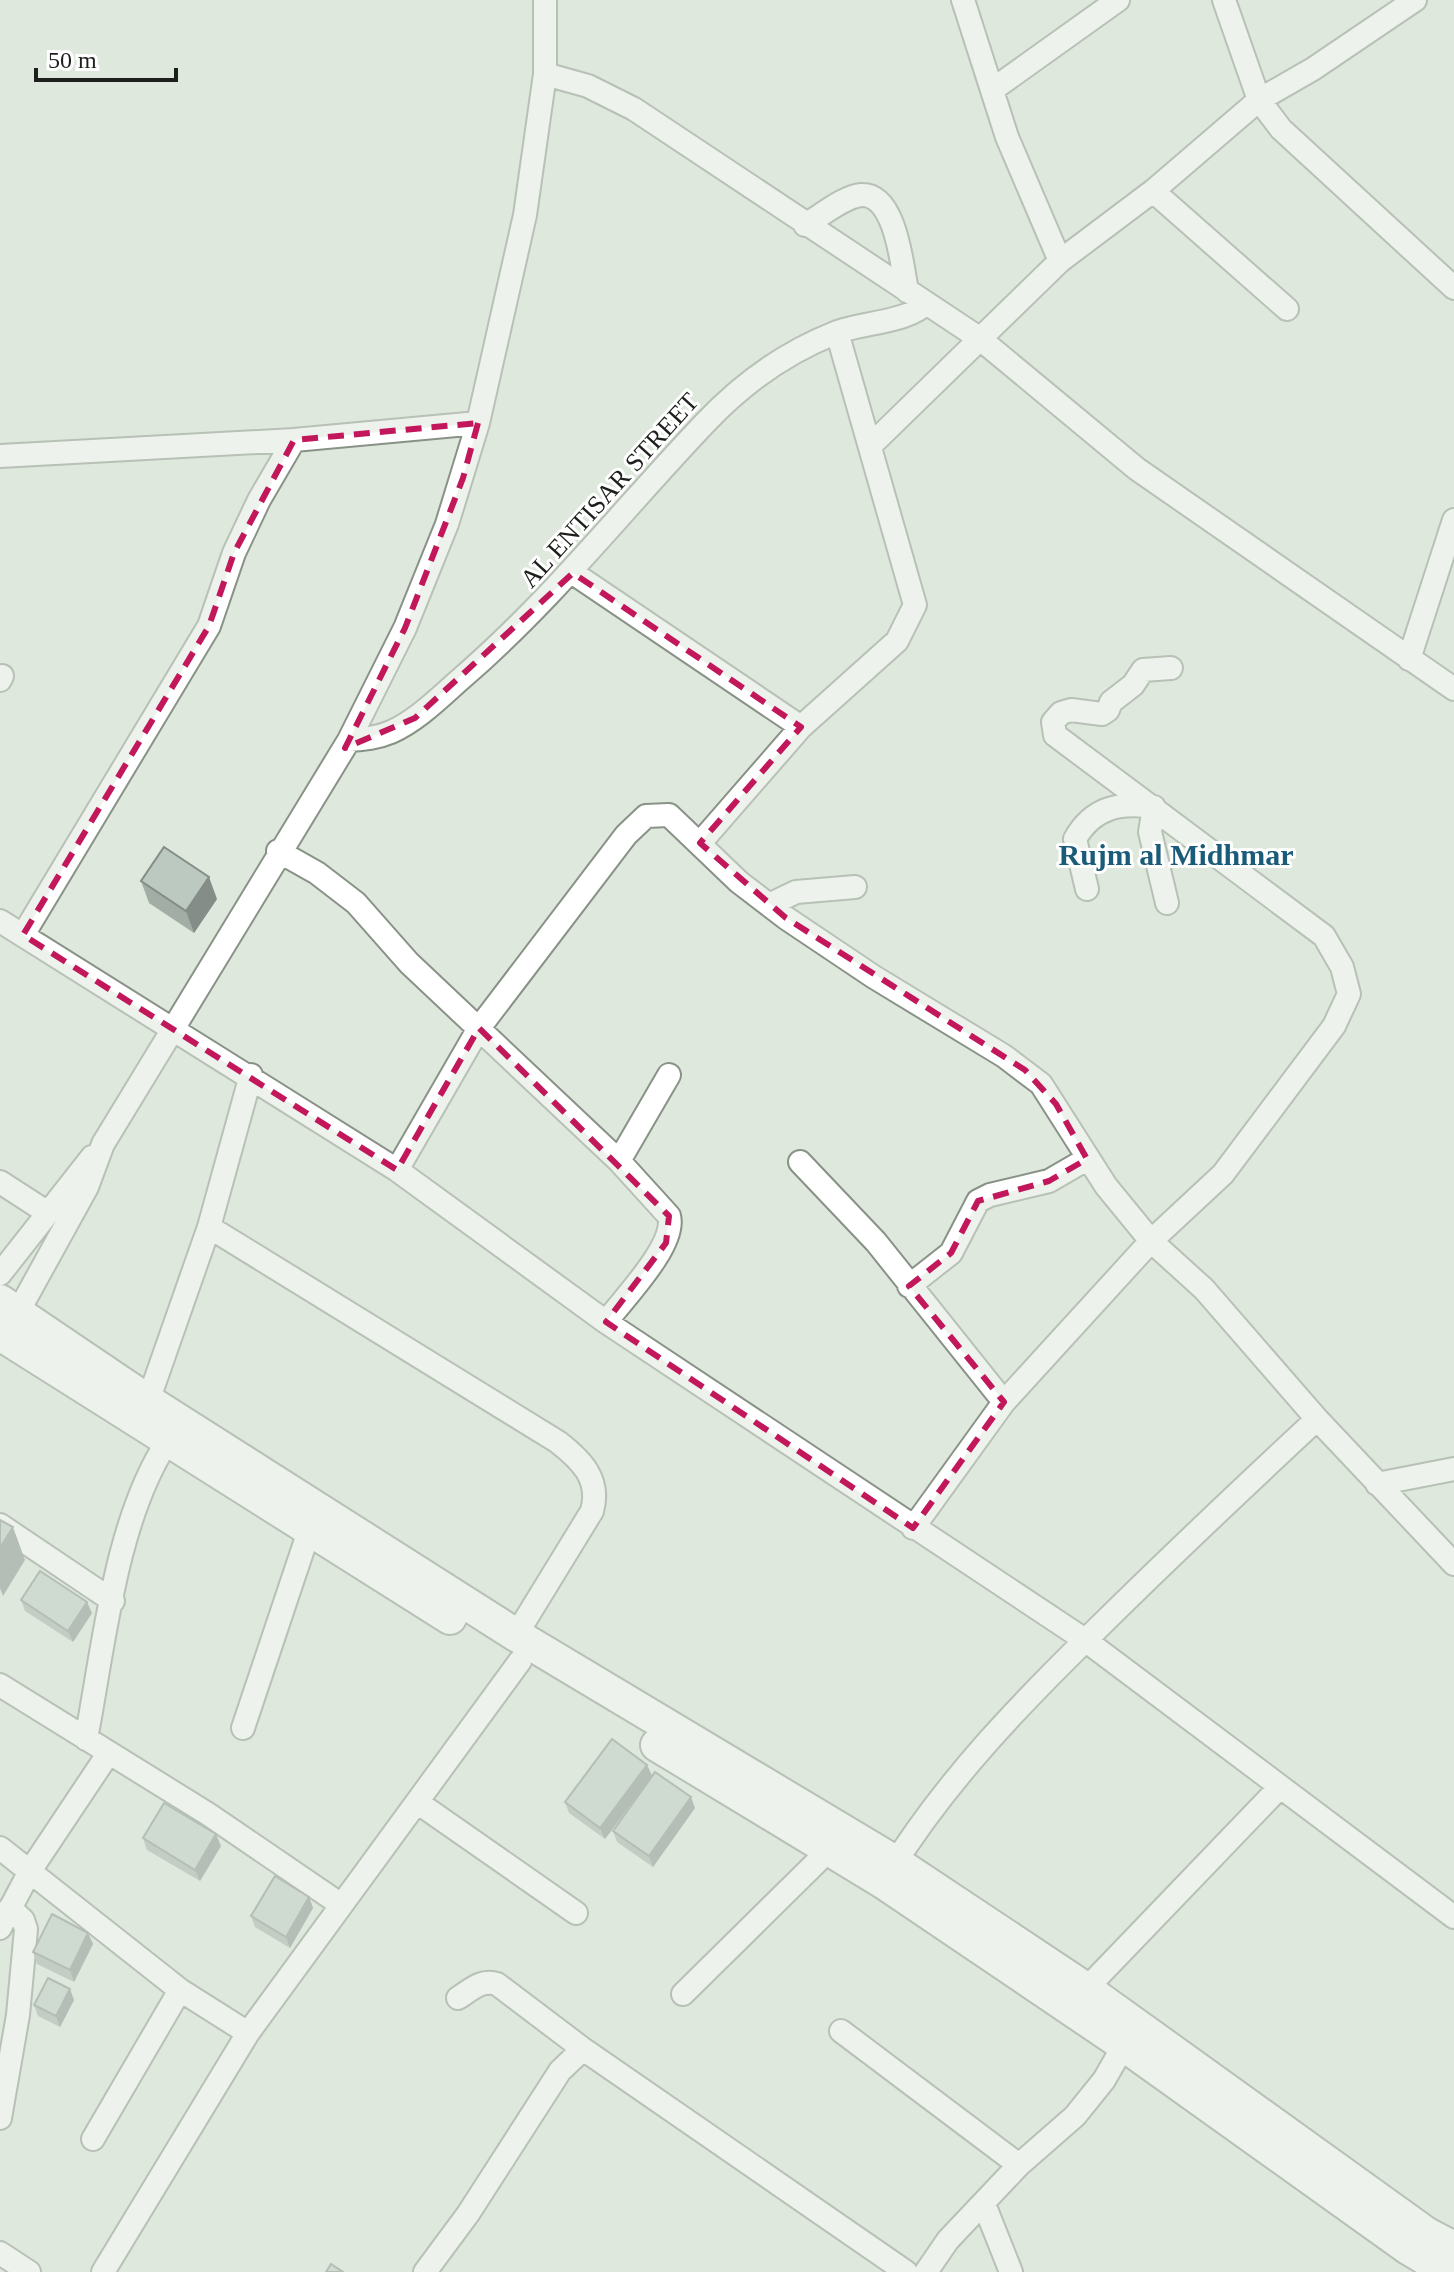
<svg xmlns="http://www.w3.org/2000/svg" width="1454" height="2272" viewBox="0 0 1454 2272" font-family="'Times New Roman',serif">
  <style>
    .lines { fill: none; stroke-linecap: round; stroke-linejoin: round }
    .street-casing { stroke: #899287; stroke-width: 26 }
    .secondary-casing { stroke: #899287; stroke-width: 36 }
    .street { stroke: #fff; stroke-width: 22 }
    .secondary { stroke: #fff; stroke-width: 32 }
    .wall { fill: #a2ada6 }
    .shaded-wall { fill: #848d87 }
    .building { fill: #bcc9c1; stroke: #848d87; stroke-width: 2 }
    .marked { fill: none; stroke: #c2185b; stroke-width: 6; stroke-dasharray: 16 10; stroke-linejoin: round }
    .labels { text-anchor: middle; stroke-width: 6; stroke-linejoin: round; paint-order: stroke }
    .street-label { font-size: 26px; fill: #1c1f1b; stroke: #fff }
    .quarter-label { font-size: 30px; font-weight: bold; fill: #1a5b79; stroke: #fff }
  </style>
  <rect width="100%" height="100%" fill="#dfe8dc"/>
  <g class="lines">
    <defs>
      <path id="street" d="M963,0L1007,137L1060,261
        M1224,0L1259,100L1281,129L1454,288
        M545,74L588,86L634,109L979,338L1137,469L1454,689
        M992,90L1118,0
        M1153,191L1287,309
        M805,225C821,216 843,197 861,195C896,193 902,266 907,291
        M870,446L1060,261L1153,191L1259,100L1313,69L1415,0
        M0,456L294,440
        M573,573L801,727
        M1409,659L1454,520
        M0,680L2,676
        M349,740C364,739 377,738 391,732C418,720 441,696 463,677C555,597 623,509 706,422C742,384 787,352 835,333C859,323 910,322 926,303
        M700,843L801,727L897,641L915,605L837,332
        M278,851L317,873L356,903L409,963L619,1161L669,1216C677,1244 624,1298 606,1322
        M1087,889L1075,839C1093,807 1120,802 1154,807L1150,832L1167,903
        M769,905L796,892L855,887
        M0,921L397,1170L606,1322L1085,1640L1454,1917
        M23,935L209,626L234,553L259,500L294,440L478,423
        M619,1161L669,1075
        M800,1162L876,1242L1004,1402
        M397,1170L479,1028L626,835L646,816L669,815L739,882L786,918L874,977L1004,1056L1041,1084L1106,1186L1151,1241L1204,1289L1317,1419L1454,1564
        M0,1182L48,1213
        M209,1227L558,1442C581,1460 601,1479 592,1511L516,1635
        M0,1274L92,1157
        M909,1286L951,1253L978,1201L990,1195L1049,1181L1087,1159
        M12,1323L87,1187L103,1144L349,740L405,628L447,524L478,423L525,215L545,74V0
        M148,1401L209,1227L251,1075
        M1377,1484L1454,1469
        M0,1525L113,1601
        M913,1528L1004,1402L1151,1241L1223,1174L1334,1026L1349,994L1342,967L1324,936L1055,735L1053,722L1061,713L1071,710L1102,714L1108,710L1111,702L1133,685L1143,670L1171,668
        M0,1685L208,1814L340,1904
        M243,1728L309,1531
        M86,1739C104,1646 115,1522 167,1442
        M417,1802L576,1913
        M0,1848L180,1990L248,2033
        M888,1874C946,1780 1022,1702 1101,1625C1172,1555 1244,1487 1317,1419
        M0,1928L30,1871L108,1754
        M1086,1989L1280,1787
        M683,1994L828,1851
        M458,1998C471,1990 481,1979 497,1984L583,2049L906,2272
        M841,2031L1019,2165
        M0,2118L18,2015L26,1929L23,1920L10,1908
        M93,2139L180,1990
        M984,2204L1011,2272
        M0,2253L29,2272
        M103,2272L248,2033L520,1661
        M425,2272L468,2214L560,2071L583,2049
        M926,2272L948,2240L1019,2165L1075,2116L1104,2080L1124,2045"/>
      <path id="secondary" d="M0,1301L148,1401L516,1635L895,1862L1086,1989L1427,2234L1454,2248
        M0,1334L450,1618
        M657,1745L883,1882L1124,2045L1408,2248L1448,2272"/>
    </defs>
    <!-- street casing -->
    <use href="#street" class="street-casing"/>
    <!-- secondary casing -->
    <use href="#secondary" class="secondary-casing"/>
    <!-- street -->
    <use href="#street" class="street"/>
    <!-- secondary -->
    <use href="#secondary" class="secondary"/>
  </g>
  <!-- wall -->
  <path class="wall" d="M141,881L217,899L194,933L149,903Z
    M21,1600L92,1613L73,1642L25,1611Z
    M647,1765L652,1776L605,1839L569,1813L565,1802Z
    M695,1808L653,1867L617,1842L613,1831Z
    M143,1838L221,1846L200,1881L147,1850Z
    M309,1897L313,1908L290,1948L255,1927L251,1916Z
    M88,1933L93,1944L74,1982L37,1964L33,1952Z
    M74,2000L60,2027L38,2016L34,2005Z"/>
  <!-- shaded-wall -->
  <path class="shaded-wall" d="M209,877L217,899L194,933L186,911Z
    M13,1527L25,1560L3,1596L0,1588V1548Z
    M87,1602L92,1613L73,1642L68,1631Z
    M647,1765L652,1776L605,1839L600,1828Z
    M691,1797L695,1808L653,1867L649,1856Z
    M216,1834L221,1846L200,1881L195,1870Z
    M309,1897L313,1908L290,1948L286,1937Z
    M88,1933L93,1944L74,1982L70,1970Z
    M70,1989L74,2000L60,2027L56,2016Z"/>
  <!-- building -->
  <path class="building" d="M164,847L209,877L186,911L141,881Z
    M0,1520L13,1527L0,1548Z
    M40,1571L87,1602L68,1631L21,1600Z
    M612,1739L647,1765L600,1828L565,1802Z
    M655,1772L691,1797L649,1856L613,1831Z
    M164,1803L216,1834L195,1870L143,1838Z
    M275,1876L309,1897L286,1937L251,1916Z
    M52,1914L88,1933L70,1970L33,1952Z
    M48,1978L70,1989L56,2016L34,2005Z
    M331,2264L343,2272H326Z"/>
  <!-- marked area -->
  <path d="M0 0H1454V2272H0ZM478,423L463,478L405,628L345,748L415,718L573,573L801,727L700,843L786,918L1025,1070L1056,1104L1087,1159L1049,1181L978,1201L951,1253L909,1286L1004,1402L913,1528L606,1322L666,1243L669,1216L479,1028L397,1170L23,935L209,626L234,553L294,440Z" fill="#dfe8dc" fill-opacity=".55" fill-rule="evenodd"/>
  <path class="marked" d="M478,423L463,478L405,628L345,748L415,718L573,573L801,727L700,843L786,918L1025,1070L1056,1104L1087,1159L1049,1181L978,1201L951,1253L909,1286L1004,1402L913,1528L606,1322L666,1243L669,1216L479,1028L397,1170L23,935L209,626L234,553L294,440Z"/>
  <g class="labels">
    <!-- street labels -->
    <g class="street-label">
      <text transform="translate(609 490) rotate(-48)" y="9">AL ENTISAR STREET</text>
    </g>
    <!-- quarter labels -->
    <g class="quarter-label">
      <text x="1176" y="865">Rujm al Midhmar</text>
    </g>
  </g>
  <!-- scale -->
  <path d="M36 68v12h140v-12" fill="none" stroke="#1c1f1b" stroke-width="4"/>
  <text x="48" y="68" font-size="24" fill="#1c1f1b" stroke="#ffffff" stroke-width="6" paint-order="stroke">50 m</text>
</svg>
